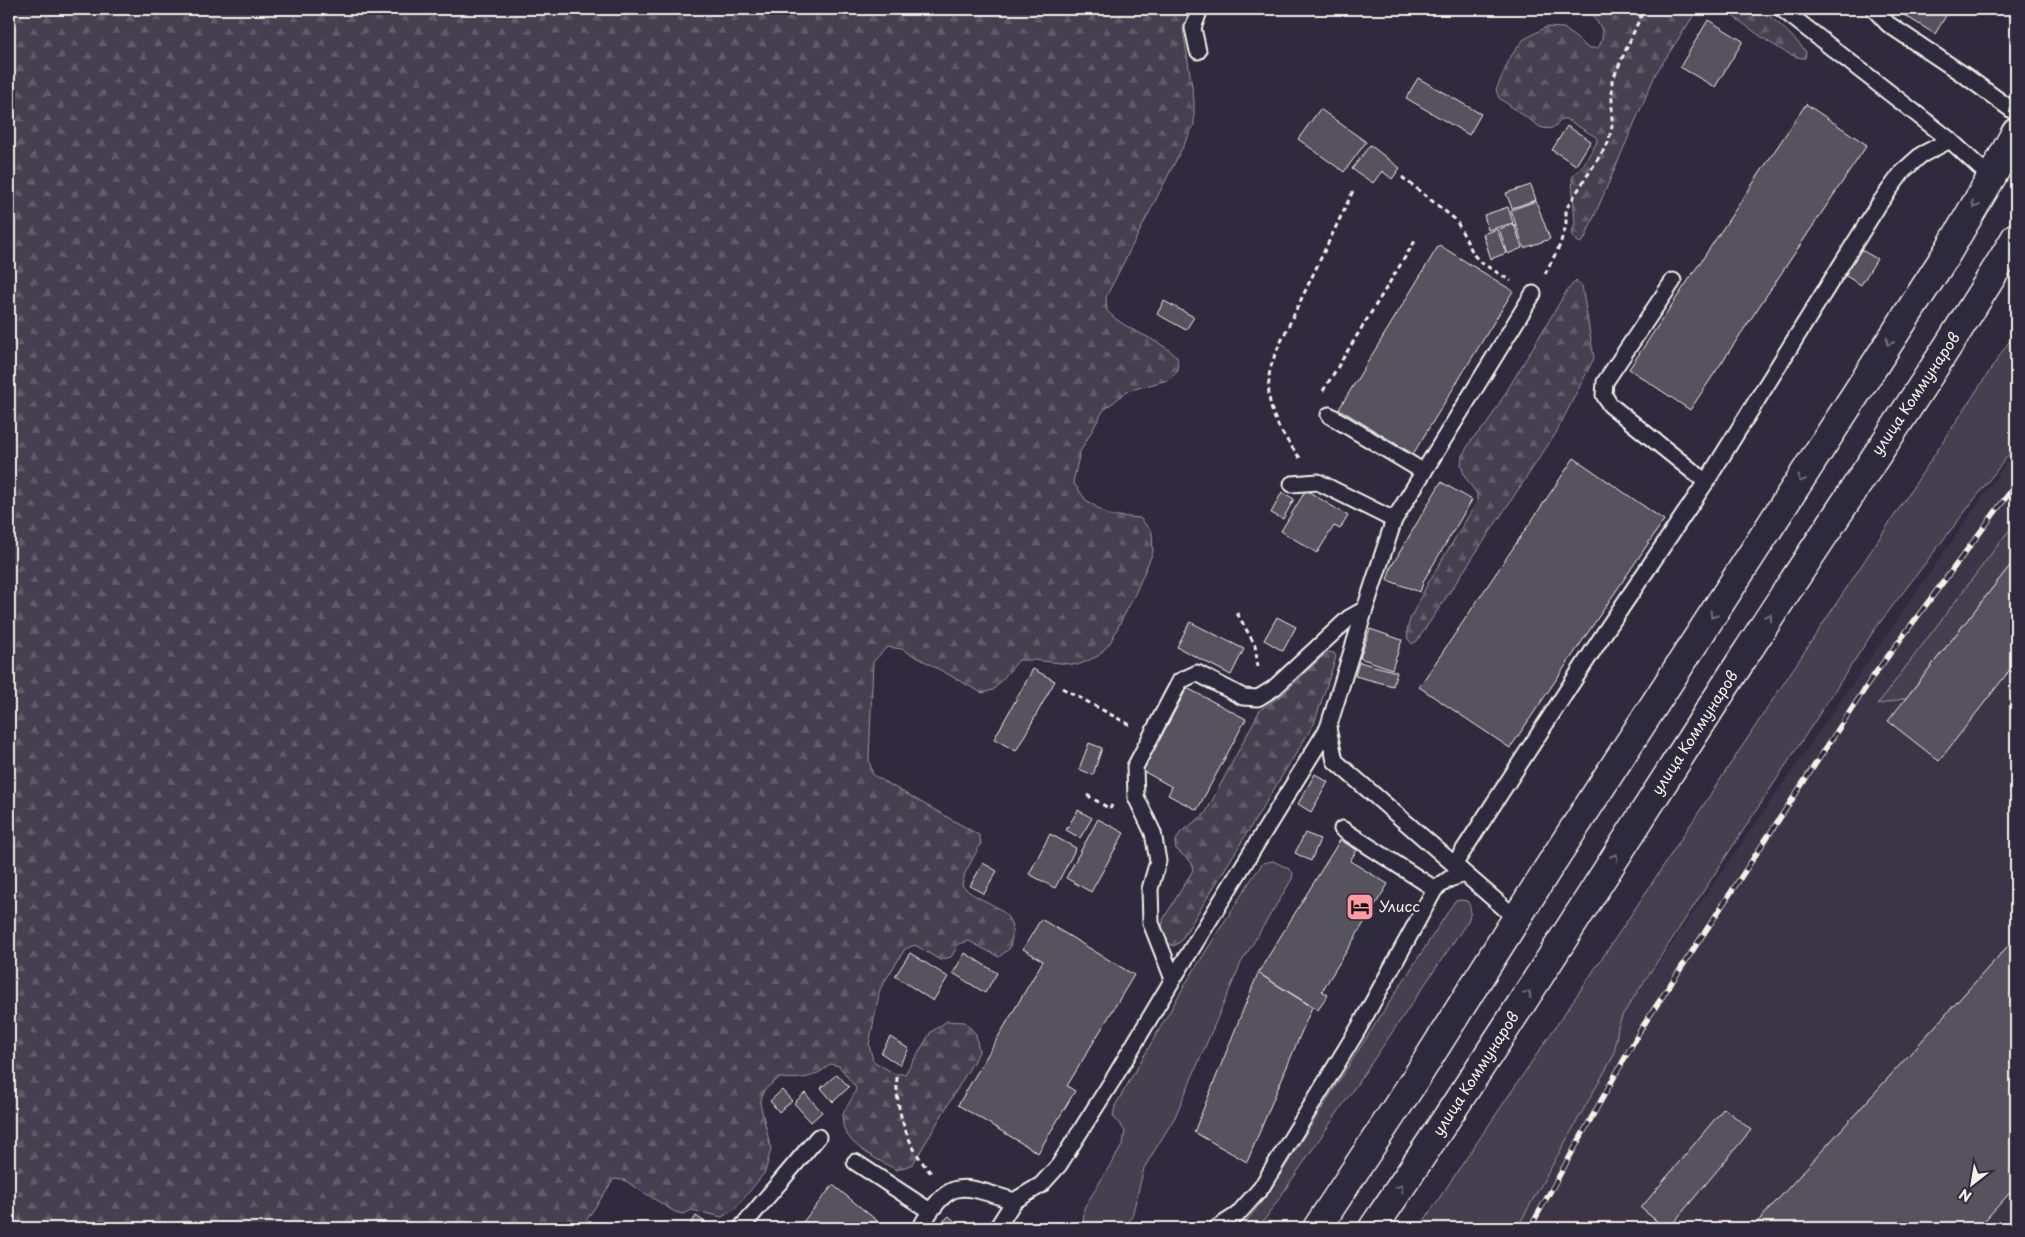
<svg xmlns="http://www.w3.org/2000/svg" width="2025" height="1237" viewBox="0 0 2025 1237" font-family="'Playpen Sans',sans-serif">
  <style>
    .built { fill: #3b3647 }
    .grass { fill: #454050; stroke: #9c989c }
    .forest { fill: url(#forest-firs); stroke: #9c989c }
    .building { fill: #56525f; stroke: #f4f1e8 }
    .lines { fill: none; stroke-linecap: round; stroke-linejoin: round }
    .lane-casing { stroke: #f4f1e8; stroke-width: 19 }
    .highway-casing { stroke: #f4f1e8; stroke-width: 31 }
    .path { stroke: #f4f1e8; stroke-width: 3; stroke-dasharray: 5 4; stroke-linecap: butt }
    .lane { stroke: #2f2a3d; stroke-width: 15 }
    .highway { stroke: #2f2a3d; stroke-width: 28 }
    .rail-casing { stroke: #f4f1e8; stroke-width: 5.5 }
    .rail { stroke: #2f2a3d; stroke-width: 4; stroke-dasharray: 11; stroke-linecap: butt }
    .oneway { stroke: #747079 }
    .labels { text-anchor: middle; stroke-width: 5; stroke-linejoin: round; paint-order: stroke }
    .street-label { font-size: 15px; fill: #f4f1e8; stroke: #2f2a3d }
    .poi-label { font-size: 15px; fill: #f4f1e8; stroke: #2f2a3d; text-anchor: start }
  </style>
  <defs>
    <pattern id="forest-firs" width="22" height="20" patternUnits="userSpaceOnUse" patternTransform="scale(1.25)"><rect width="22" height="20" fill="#454050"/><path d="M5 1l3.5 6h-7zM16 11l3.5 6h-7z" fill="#605c69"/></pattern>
  </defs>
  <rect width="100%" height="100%" fill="#2f2a3d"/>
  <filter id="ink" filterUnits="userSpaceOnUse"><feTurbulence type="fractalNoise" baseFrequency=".02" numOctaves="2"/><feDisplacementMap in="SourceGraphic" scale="10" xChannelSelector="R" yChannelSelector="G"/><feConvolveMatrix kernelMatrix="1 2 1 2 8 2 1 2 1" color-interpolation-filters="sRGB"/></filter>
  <g filter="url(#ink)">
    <!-- built -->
    <path class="built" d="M2016,449V1228H1474Z"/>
    <!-- grass -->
    <path class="grass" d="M2016,331V445L1875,629L1623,1014L1618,1027L1614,1055L1517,1228H1419L1619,933Z
      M2016,521V558L1906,698L1877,705Z
      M1273,861L1289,869L1293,873L1292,879L1241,963L1175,1117L1144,1168L1132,1216L1125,1228H1083L1084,1208L1123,1144L1125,1131L1113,1116L1115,1106L1186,983L1252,878L1263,863Z
      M1461,900L1467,901C1472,908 1471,913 1468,921L1259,1228H1241L1268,1194L1352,1060L1455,901Z"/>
    <!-- forest -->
    <path class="forest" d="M9,9H1190L1183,29L1194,100V125L1106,297L1107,311C1128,333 1158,337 1177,357L1178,371L1168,380L1127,391L1103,411L1080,452L1073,482L1086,500L1108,515L1140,518L1152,532L1153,552L1135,594L1110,643L1098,656L1078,665L1034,660H1019L993,690L982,693L902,649L887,647L873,662L869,760L873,775L979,835L981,843L965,873L962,885C975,902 1009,904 1012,928C1013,934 1011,942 1010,948L999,957L969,941L959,944L951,957L940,960L915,945L905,949L880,989L869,1045L873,1061L895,1074H905L931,1032L947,1021L965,1022L976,1034L979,1052L913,1164L897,1170C879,1160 837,1142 843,1115C846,1105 854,1098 856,1088L839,1066L830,1064C813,1080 801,1079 779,1078L764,1090L760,1103L771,1149L765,1172L736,1208L722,1217L692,1210L683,1214L675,1212L624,1180L614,1179L581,1228H9Z
      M1585,9H1698L1656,73L1584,240L1580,243L1574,239L1572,233L1575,223L1572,178L1575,173L1581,169L1597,142L1596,137L1566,119H1562C1555,127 1551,131 1540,127L1499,98L1496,90L1511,56L1523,40L1546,27L1564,28L1588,48H1598C1609,30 1597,21 1585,9Z
      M1723,9C1733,9 1745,7 1755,9C1767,10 1799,42 1806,52L1805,58C1787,60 1740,20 1723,9Z
      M1576,280L1582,286L1594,358L1556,433L1417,641L1412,644L1408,639L1407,631L1410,619L1428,583L1477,502V494L1465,477L1461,465L1462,456L1472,439L1487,424L1566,292Z
      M1327,652L1334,653L1336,657L1314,724L1180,942L1174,946L1168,943L1162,926L1164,918L1193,870L1192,863L1176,849L1175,843L1180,833L1205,814L1260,710L1282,695Z"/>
    <!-- building -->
    <path class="building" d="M1897,9H1950L1935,34L1896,10Z
      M1708,20L1743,41L1715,87L1680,67Z
      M1418,78L1481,114L1469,135L1406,98Z
      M1806,104L1867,145L1690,410L1629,369Z
      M1320,109L1366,142L1344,172L1298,139Z
      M1567,126L1591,141L1576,165L1552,150Z
      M1370,145L1400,168L1392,179L1382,171L1373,183L1352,169Z
      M1531,185L1536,200L1512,208L1506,193Z
      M1536,201L1550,239L1524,248L1511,210Z
      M1508,207L1513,223L1488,230L1484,215Z
      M1514,224L1522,248L1508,254L1499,229Z
      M1497,229L1506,253L1491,259L1483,234Z
      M1439,245L1513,291L1413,454L1339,409Z
      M1860,249L1877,259L1861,285L1844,275Z
      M1164,301L1194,317L1186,330L1157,314Z
      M1574,458L1664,520L1510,748L1419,687Z
      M1441,482L1472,500L1424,580L1420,592L1387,580L1391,567Z
      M1306,490L1348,516L1340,529L1334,526L1317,553L1281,531Z
      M1282,492L1294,499L1283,519L1271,513Z
      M2016,558V662L1939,761L1888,721Z
      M1277,617L1296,627L1283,651L1264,640Z
      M1190,622L1244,649L1231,675L1177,647Z
      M1370,629L1402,640L1392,669L1360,658Z
      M1359,662L1397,672L1393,686L1355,676Z
      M1033,669L1055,681L1016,751L994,739Z
      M1187,688L1246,719L1197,810L1168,795L1172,787L1143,771Z
      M1089,743L1102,748L1093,775L1079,769Z
      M1315,774L1328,782L1311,812L1298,804Z
      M1078,810L1092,818L1080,838L1066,830Z
      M1098,819L1124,833L1091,892L1066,878Z
      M1305,833L1320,839L1311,861L1295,853Z
      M1050,834L1076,848L1055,888L1029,874Z
      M1340,840L1357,850L1350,861L1388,884L1322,991L1328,995L1318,1010L1258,973Z
      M983,863L997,871L984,894L970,886Z
      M1041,919L1134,975L1067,1086L1075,1091L1038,1153L958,1105L1043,961L1023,949Z
      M2016,937V1186L1978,1228H1752Z
      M910,953L948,977L933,1001L895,976Z
      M965,953L997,973L985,993L953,973Z
      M1258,973L1312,1007L1247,1162L1194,1132Z
      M890,1037L909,1049L899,1065L881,1053Z
      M837,1074L849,1087L833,1102L821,1088Z
      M782,1090L792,1101L779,1112L770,1101Z
      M805,1093L822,1112L811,1122L794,1103Z
      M1724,1108L1751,1130L1669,1228H1665L1641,1208Z
      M833,1185L886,1228H798Z
      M696,1216L714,1228H688Z
      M949,1216L962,1228H936Z"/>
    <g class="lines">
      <defs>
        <path id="lane" d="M1782,9L1950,140L1991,178
          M1874,9L1888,24L1967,77L2016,113
          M1198,51L1193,28L1200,9
          M1673,281L1605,382L1604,395L1610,405L1706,482
          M1329,415L1424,472
          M1292,484L1318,482L1394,520
          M1454,865L1605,632L1706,482L1879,204L1903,171L1921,155L1950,140
          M1435,889L1449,879L1465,874
          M1517,919L1335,761L1328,728L1365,609L1394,520L1533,294
          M1173,979L1151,923L1150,889L1158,861L1153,833L1136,797L1135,767L1180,681L1197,673L1243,697L1258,698L1274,688L1349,618L1365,609
          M855,1162L930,1211
          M741,1228L818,1137
          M920,1228C951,1175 961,1185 1014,1201
          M997,1228L1014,1201L1041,1185L1059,1165L1114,1078L1173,979L1328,728
          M1217,1228L1237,1215L1261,1188L1357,1031L1435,889L1342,829"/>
        <path id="highway" d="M1317,1228L1416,1078L1547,870L1944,258L1991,178L2016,132
          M1373,1228C1501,1040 1621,847 1745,655C1835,516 1930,379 2016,237"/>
      </defs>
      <!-- lane casing -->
      <use href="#lane" class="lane-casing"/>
      <!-- highway casing -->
      <use href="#highway" class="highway-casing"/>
      <!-- path -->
      <path class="path" d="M2011,78L2016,67
        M1402,177L1456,220L1474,255L1480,262L1511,281
        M1545,274L1559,247L1566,226V209L1608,143L1612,127V81L1644,9
        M1323,391L1415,241
        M1300,458C1281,433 1266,412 1269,379C1269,370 1273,360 1276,352L1353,191
        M1237,613L1255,645L1258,667
        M1062,688L1130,725
        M1087,795L1110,809L1112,805
        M897,1077C895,1112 909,1149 932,1174"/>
      <!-- lane -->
      <use href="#lane" class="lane"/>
      <!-- highway -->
      <use href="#highway" class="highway"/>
      <defs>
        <path id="rail" d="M1530,1228L1641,1029L1874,675L2016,484"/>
      </defs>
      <!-- rail casing -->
      <use href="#rail" class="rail-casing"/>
      <!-- rail -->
      <use href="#rail" class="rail"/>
    </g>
    <!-- one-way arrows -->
    <defs><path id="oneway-chevron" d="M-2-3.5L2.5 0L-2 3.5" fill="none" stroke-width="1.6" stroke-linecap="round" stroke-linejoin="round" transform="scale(1.25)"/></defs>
    <g class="oneway">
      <use href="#oneway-chevron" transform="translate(1975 205) rotate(121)"/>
      <use href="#oneway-chevron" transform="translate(1889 342) rotate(123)"/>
      <use href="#oneway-chevron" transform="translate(1801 479) rotate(123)"/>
      <use href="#oneway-chevron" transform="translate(1713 615) rotate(123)"/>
      <use href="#oneway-chevron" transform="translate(1769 617) rotate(-57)"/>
      <use href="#oneway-chevron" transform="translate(1615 857) rotate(-57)"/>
      <use href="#oneway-chevron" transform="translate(1528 994) rotate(-58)"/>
      <use href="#oneway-chevron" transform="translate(1400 1188) rotate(-56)"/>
    </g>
  </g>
  <!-- icons -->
  <defs>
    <symbol id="hotel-square" viewBox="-11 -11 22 22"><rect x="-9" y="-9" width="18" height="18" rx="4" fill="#ff9aa2" stroke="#2f2a3d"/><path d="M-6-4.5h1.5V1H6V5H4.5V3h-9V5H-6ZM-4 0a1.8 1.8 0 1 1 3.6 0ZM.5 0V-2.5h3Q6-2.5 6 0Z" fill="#111"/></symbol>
  </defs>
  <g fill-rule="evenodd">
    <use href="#hotel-square" x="1344" y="891" width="32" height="32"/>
  </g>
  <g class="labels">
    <!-- street labels -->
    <g class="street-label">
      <text transform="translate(1916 394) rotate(-56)" y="5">улица Коммунаров</text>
      <text transform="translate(1695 733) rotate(-57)" y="5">улица Коммунаров</text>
      <text transform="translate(1476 1074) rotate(-57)" y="5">улица Коммунаров</text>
    </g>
    <!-- poi labels -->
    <g class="poi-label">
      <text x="1379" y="912">Улисс</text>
    </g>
  </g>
  <!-- margin -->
  <rect width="2025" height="1237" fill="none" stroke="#2f2a3d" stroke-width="30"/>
  <rect x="15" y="15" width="1995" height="1207" fill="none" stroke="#f4f1e8" stroke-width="2" filter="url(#ink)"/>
  <!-- north arrow -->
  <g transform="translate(1972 1184) rotate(211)" stroke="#2f2a3d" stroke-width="4" paint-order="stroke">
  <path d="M0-4L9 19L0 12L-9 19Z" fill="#f4f1e8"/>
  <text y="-8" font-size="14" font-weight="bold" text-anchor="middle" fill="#f4f1e8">N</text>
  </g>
</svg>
